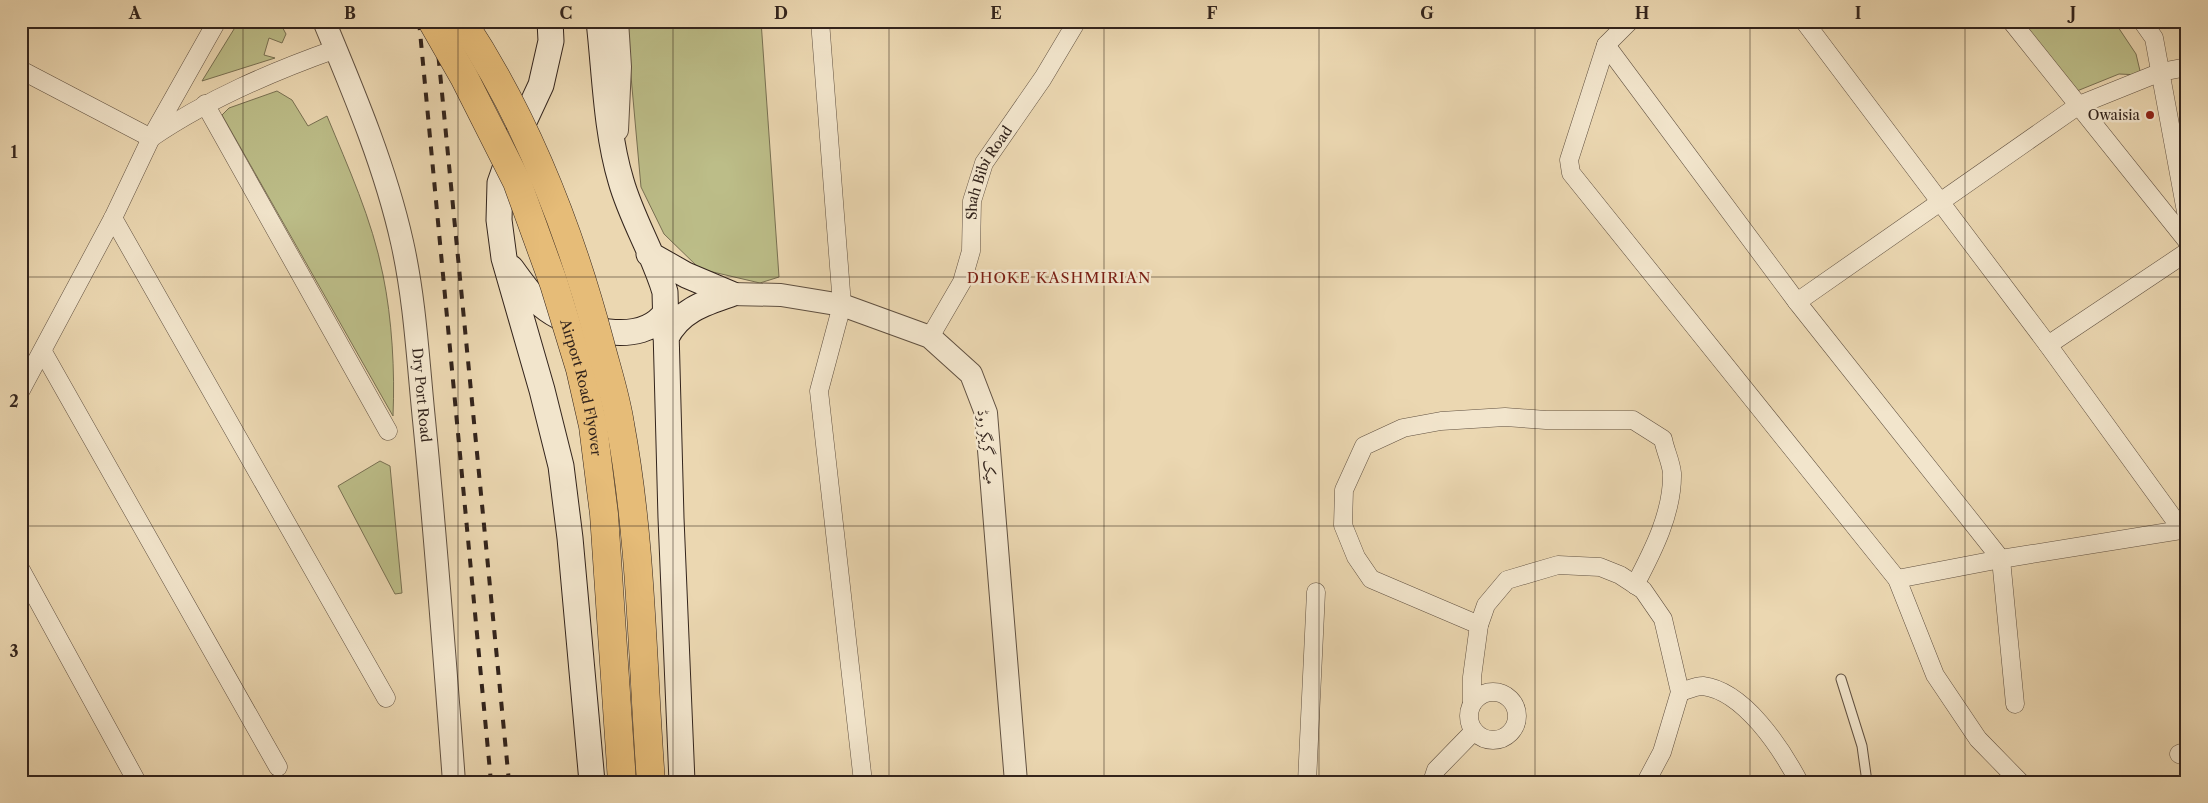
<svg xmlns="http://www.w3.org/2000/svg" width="2208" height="803" viewBox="0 0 2208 803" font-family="'Libre Caslon Text',Amiri,serif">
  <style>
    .green { fill: #bcbd88; stroke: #787052 }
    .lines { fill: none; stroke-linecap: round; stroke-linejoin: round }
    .service-casing { stroke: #615141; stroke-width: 11 }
    .minor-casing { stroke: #615141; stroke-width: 19 }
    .tertiary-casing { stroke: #615141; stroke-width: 24 }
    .secondary-casing { stroke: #33241c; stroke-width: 27 }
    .service { stroke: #f2e5cc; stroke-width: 9 }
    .minor { stroke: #f2e5cc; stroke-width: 18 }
    .tertiary { stroke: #f2e5cc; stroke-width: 22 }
    .secondary { stroke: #f2e5cc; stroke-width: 25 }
    .rail { stroke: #33241c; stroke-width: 4; stroke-dasharray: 9 9; stroke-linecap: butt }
    .primary-bridge-casing { stroke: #33241c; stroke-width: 29; stroke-linecap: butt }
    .primary-bridge { stroke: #e6bc78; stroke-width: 28 }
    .grid { fill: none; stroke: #33241c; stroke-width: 1; stroke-opacity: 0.55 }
    .poi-dot { fill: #8f2418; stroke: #f2e5cc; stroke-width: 2 }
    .labels { text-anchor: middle; stroke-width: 5; stroke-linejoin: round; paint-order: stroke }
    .poi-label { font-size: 14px; fill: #33241c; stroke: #f2e5cc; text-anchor: end }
    .street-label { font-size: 14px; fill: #33241c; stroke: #f2e5cc }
    .neighbourhood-label { font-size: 15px; letter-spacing: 1px; fill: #7a1f14; stroke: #f2e5cc }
    .neatline { fill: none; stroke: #33241c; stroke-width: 2 }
    .grid-label { font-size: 16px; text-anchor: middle; font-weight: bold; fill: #33241c }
  </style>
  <rect width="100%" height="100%" fill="#ebd7b1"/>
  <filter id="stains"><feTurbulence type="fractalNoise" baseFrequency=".004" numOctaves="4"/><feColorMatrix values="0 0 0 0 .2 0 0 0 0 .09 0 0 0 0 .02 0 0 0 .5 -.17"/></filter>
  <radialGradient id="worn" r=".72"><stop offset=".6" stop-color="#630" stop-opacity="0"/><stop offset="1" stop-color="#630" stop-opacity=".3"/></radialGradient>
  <!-- green -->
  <path class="green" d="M239,21H279L286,34L282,43L269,38L264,55L275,58L202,81Z
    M626,21H761L779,277L760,283L700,269L664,234L641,187Z
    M2019,21H2114L2136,54L2141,75L2119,74L2072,93Z
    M277,91L292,100L308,126L327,116C348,167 372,219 383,275C392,319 395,371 393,416L222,115L229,108Z
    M380,461L390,466L402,593L395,594L338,486Z"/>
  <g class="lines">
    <defs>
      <path id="service" d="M1841,679L1862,746L1867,782"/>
      <g id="minor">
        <path d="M820,21L842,305L819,391L863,782"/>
        <path d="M1630,21L1606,45L1569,160L1571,173L1897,579L1935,675L1978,739L2020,782"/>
        <path d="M1804,21L2048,345L2182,530"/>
        <path d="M2011,21L2187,241"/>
        <path d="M2142,21L2154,38L2187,217"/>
        <path d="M1606,45L1797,302L2001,559L2015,704"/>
        <path d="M21,70L151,138C208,99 271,72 336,49"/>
        <path d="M205,104L388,431"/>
        <path d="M113,218L386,698"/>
        <path d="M1797,302L2079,105L2161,72L2187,67"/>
        <path id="s1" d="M930,337L962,282L971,251L972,201L984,163L1043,78L1077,21"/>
        <path d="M2048,345L2187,252"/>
        <path d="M43,352L278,767"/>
        <path d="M21,390L113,218L151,138L217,21"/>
        <path d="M21,570L137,782"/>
        <path d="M1897,579L2001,559L2187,529"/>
        <path d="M1479,625L1371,579L1356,557L1343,525L1344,490L1364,446L1403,428L1441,421L1505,417L1546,420H1633L1663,439C1665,450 1671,462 1672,473C1673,512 1653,551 1635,585"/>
        <circle cx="1493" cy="716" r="24"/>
        <path d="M1680,692C1687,690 1696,686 1703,686C1744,691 1781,748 1799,782"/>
        <path d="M1472,704V677L1479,625L1486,605L1507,580L1558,565L1600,567L1620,575L1643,590L1663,619L1680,692L1662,752L1646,782"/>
        <path d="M2179,754L2187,751"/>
        <path d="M1307,782L1316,592"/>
        <path d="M1432,782L1436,770L1474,731"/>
      </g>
      <g id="tertiary">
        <path id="s2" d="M324,21C354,93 385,166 402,242C415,300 418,361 424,420C436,540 445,661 454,782"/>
        <path d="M617,130L620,67L617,21"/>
        <path d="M731,294L781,295L842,305L930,337L971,374L986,413L1016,782"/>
      </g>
      <path id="secondary" d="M550,21L551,41L541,85L514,143L500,183L499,220L504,258L542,390L561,466L570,538L592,782
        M599,21C605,74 606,131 621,181C632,220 654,254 665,292L671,518L682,782
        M649,254L686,275L731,294
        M511,268C521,282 533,299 547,309C576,330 642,348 666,312
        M666,338C679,311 704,303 731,294"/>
    </defs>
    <!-- service casing -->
    <use href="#service" class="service-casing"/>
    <!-- minor casing -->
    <use href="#minor" class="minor-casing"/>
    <!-- tertiary casing -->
    <use href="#tertiary" class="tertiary-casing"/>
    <!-- secondary casing -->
    <use href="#secondary" class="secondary-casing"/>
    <!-- service -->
    <use href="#service" class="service"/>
    <!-- minor -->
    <use href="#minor" class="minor"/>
    <!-- tertiary -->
    <use href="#tertiary" class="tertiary"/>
    <!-- secondary -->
    <use href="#secondary" class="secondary"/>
    <!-- rail -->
    <path class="rail" d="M419,21L491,782
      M435,21L509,782"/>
    <defs>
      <g id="primary-bridge">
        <path id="s3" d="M432,21L464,77L517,182L554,284L580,369L593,426L604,514L622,782"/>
        <path d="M462,21C527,119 570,230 600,343C607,370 616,397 620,424C642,542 642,663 651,782"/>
      </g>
    </defs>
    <!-- primary-bridge casing -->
    <use href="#primary-bridge" class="primary-bridge-casing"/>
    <!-- primary-bridge -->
    <use href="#primary-bridge" class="primary-bridge"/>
  </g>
  <!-- grid -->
  <path class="grid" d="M243,21V782M458,21V782M673,21V782M889,21V782M1104,21V782M1319,21V782M1535,21V782M1750,21V782M1965,21V782M21,277H2187M21,526H2187"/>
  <!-- markers -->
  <circle class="poi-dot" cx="2150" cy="115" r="5"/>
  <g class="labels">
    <!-- poi labels -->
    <g class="poi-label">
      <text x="2140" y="120">Owaisia</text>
    </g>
    <!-- street labels -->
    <g class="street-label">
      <text dy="5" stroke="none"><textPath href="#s1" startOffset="178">Shah Bibi Road</textPath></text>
      <text dy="5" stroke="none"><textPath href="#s3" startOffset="398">Airport Road Flyover</textPath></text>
      <text dy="5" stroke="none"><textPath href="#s2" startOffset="389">Dry Port Road</textPath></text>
      <text transform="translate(987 447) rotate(83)" y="5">میک گریگر روڈ</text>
    </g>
    <!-- neighbourhood labels -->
    <g class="neighbourhood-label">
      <text x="1059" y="283">DHOKE KASHMIRIAN</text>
    </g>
  </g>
  <!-- margin -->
  <rect width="2208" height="803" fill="none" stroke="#ebd7b1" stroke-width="55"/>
  <rect x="28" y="28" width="2152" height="748" class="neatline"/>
  <g class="grid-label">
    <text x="135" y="19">A</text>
    <text x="350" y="19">B</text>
    <text x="566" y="19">C</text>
    <text x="781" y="19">D</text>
    <text x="996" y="19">E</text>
    <text x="1212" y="19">F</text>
    <text x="1427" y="19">G</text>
    <text x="1642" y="19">H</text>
    <text x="1858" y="19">I</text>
    <text x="2073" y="19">J</text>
    <text x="14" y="158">1</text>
    <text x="14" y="407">2</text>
    <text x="14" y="657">3</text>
  </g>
  <rect width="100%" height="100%" filter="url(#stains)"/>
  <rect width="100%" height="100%" fill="url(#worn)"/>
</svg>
